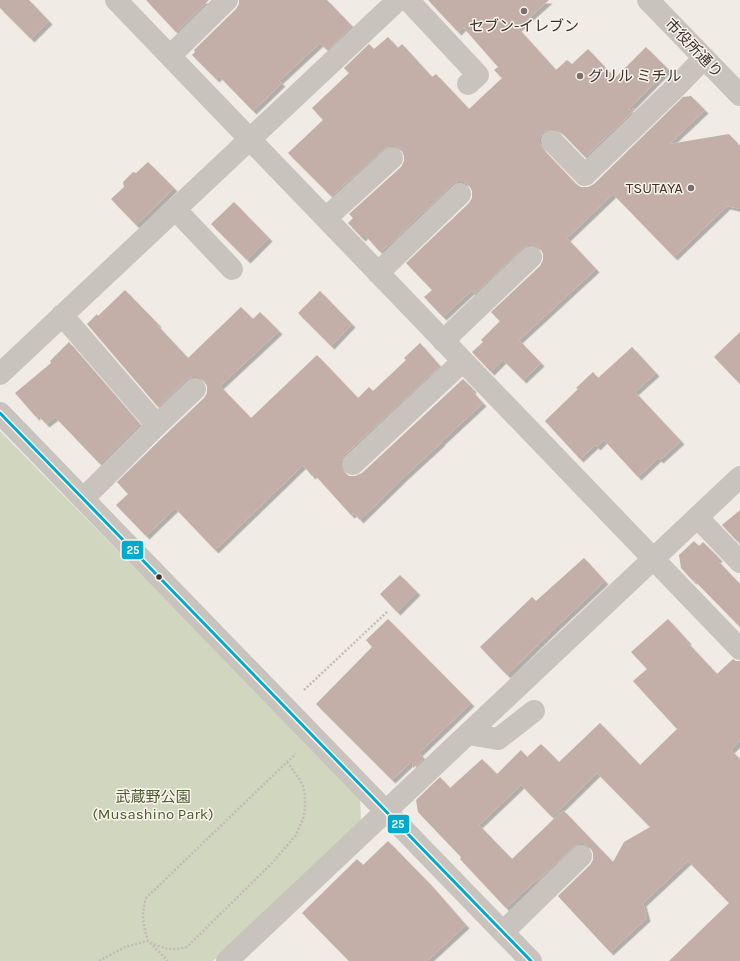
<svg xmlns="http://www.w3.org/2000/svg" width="740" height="961" viewBox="0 0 740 961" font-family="Karla,'Noto Sans JP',sans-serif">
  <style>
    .green { fill: #d1d6bf }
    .building { fill: #c3afa7; fill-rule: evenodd; filter: url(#shadow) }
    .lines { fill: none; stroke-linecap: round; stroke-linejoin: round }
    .path { stroke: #c2bbb6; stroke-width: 2.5; stroke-dasharray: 2 2; stroke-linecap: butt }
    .minor { stroke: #c9c3be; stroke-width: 22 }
    .bus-1-casing { stroke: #fbf5ee; stroke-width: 6 }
    .bus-1 { stroke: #00a9ce; stroke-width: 3 }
    .poi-dot { fill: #7a716c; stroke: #fbf5ee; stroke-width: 1.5 }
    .bus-dot { fill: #3b302b; stroke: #fbf5ee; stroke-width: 1.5 }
    .labels { text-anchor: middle; stroke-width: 3; stroke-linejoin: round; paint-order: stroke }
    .poi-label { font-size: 15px; fill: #3b302b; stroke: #fbf5ee }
    .street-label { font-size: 15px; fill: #3b302b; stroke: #fbf5ee }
    .park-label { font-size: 15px; fill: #4a5a2e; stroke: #fbf5ee }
    .line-badge { stroke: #fbf5ee; stroke-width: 1.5 }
    .badge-label { font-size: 11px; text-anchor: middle; font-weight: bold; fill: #fff }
  </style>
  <defs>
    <filter id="shadow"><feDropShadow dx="3.5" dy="3.5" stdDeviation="0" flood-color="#0004"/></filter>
  </defs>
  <rect width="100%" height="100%" fill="#f0ebe5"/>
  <!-- green -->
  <path class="green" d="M0,431L360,797L361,822L213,961H0Z"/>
  <!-- building -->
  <path class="building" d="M0,0H29L49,21L31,39L0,8Z
    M146,0H209L176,32Z
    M239,0H327L352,26L327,50L320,43L279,81L282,83L253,111L219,76L216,79L192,55L195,52L194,50L236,9L239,4Z
    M428,0H549L518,28L556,70L567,60L572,64L588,49L615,78L646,47L668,69L628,110L636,108L585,157L561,132L556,129H549L543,132L540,137V144L543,149L576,184L581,187H588L594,184L683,97L691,96L705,110L669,144L729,134L740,146V209L727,206L674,257L613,194L567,238L596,269L519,340L541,363L523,380L503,360L491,372L472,352L483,342L481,340L500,321L491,312L540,266L543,260V254L540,248L534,245H528L523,248L474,294L471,291L443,317L424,297L432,290L406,263L469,203L472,198V191L469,185L464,182H457L451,185L389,245H388L380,252L365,235L362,238L348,223L353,218L349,214L401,167L404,161V156L401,149L395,146H390L384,149L331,196L288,153L323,120L312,108L349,73L344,68L369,44L374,49L388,37L398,48L402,44L432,77L436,74L469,109L502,78L494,70L498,67L463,27L458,32Z
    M148,162L174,188L136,225L111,199L124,187L123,182L133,172L136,173Z
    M234,202L269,238L247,260L211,224Z
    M125,290L158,324L157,325L188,358L241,307L253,319L260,312L279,331L220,386L251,418L317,355L358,398L369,387L373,391L406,360L404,358L420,343L440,366L344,455L341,461V467L344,472L349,476H355L362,473L463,379L473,389L472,391L483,403L441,442H442L405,476L360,520L354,513L351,515L314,474L312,476L303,465L215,550L175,508L146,536L116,505L128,494L117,482L166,434L204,398L207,393V386L204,381L199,377H192L186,380L158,407L87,324L97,314L98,316Z
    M320,291L352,324L331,346L298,313Z
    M740,332V384L714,357Z
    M69,342L140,424L100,464L55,417L46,424L38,415L36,417L15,393L51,363L50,361Z
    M632,347L656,373L635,392L681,441L660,460L658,458L638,477L604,440L597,447L595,445L580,459L545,421L578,389L576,388L593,372L598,378Z
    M740,510V540L738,542L722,525Z
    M694,541L699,546L703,542L719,558L717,560L740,584V627L694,580L693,581L681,568L679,555Z
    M584,558L605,581L557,626L507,675L480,647L532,597L536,601Z
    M400,575L417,592L397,612L380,594Z
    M388,619L471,703L419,753L424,758L413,768L412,761L392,780L316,704L372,647L366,640Z
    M668,619L688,641L687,642L717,674L733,659L736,661H740V741L731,750L740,759V961H669L729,903L688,861L643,903L647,918L610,952L558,896L590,865L593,860V853L590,847L584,844H578L573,847L536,882L535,881L506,908L460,859L461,857L418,812L416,800L440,777L450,788L482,759L497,774L521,750L527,757L541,744L559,762L600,723L640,765L677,729L633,681L647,669L631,652ZM597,773L650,827L624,842L613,862L563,810L512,859L479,825L521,785L552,817Z
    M388,841L431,885L466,925L427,961H349L302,913L357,859L363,865Z"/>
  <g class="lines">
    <!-- path -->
    <path class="path" d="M304,690L388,611
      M287,762L298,777L303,786L305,795V808L303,819L296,835L273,862L187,947C170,951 164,949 148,941C143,924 141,915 146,898L287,762L296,754
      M99,961L125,947L148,941L168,961"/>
    <!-- minor -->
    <path class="minor" d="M116,0L740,649
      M408,0L478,75L468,84
      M648,0L740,95
      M170,56L227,0
      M552,141L585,175L676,87L704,58
      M175,209L232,269
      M326,218L392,158
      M378,273L460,194
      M62,315L157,425
      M443,341L531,257
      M0,374L398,0
      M0,413L531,961
      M353,464L463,361
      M83,499L157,425L195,389
      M698,518L740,562
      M468,734L498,739L534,711
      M503,932L581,856
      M227,961L740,477"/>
    <defs>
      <path id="bus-1" d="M0,413L531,961"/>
    </defs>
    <!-- bus-1 casing -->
    <use href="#bus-1" class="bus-1-casing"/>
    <!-- bus-1 -->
    <use href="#bus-1" class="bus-1"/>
  </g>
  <!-- markers -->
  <g class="poi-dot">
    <circle cx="524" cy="11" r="4"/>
    <circle cx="580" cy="76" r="4"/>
    <circle cx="691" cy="188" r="4"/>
  </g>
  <circle class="bus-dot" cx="159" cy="577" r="3.5"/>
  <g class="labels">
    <!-- poi labels -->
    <g class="poi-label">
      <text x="524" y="31">セブン-イレブン</text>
      <text x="588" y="81" text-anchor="start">グリル ミチル</text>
      <text x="683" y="193" text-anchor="end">TSUTAYA</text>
    </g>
    <!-- street labels -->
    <g class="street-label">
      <text transform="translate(694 48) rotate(46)" y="5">市役所通り</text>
    </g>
    <!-- park labels -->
    <g class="park-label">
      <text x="153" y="802">武蔵野公園<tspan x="153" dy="17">(Musashino Park)</tspan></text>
    </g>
  </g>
  <g class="line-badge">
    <rect x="121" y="540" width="23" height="20" rx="4" fill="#00a9ce"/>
    <rect x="387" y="814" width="23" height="20" rx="4" fill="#00a9ce"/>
  </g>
  <g class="badge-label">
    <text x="133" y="554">25</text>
    <text x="398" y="828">25</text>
  </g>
</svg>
